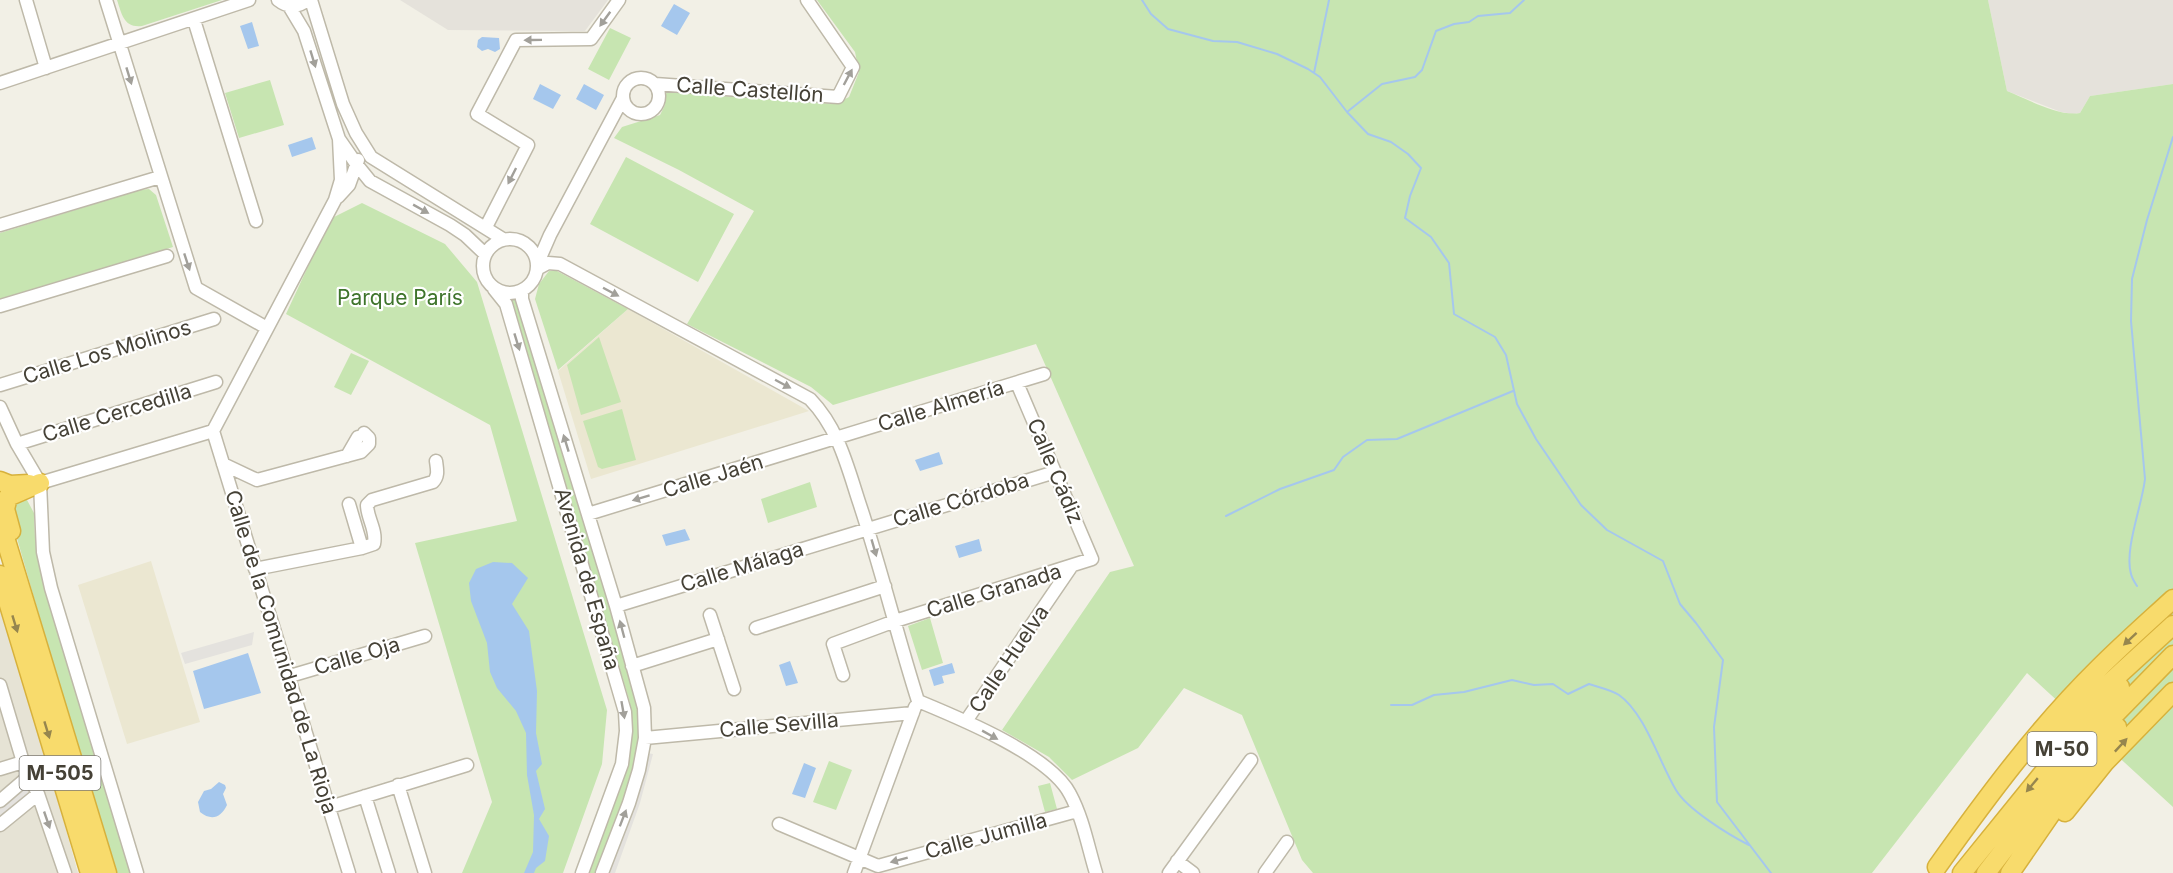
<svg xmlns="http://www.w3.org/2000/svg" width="2173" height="873" viewBox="0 0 2173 873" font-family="Inter,sans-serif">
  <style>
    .residential { fill: #e6e3d5 }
    .industrial { fill: #e5e2db }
    .education { fill: #ebe7d1 }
    .green { fill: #c7e5b1 }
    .parking { fill: #e4e2de }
    .water { fill: #a5c7ed }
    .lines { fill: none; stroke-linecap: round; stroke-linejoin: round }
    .stream { stroke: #a5c7ed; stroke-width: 2 }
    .minor-casing { stroke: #beb9a9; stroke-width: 15 }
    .highway-casing { stroke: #d7b13c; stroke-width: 21 }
    .minor { stroke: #fff; stroke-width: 12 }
    .highway { stroke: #f8db6c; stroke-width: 18 }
    .oneway { fill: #a2a09a }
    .oneway2 { fill: #96864e }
    .labels { text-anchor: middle; stroke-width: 4.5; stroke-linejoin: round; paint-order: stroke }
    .shield { fill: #fff; stroke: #7d7a72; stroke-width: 1.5 }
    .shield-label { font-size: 20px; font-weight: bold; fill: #454136 }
    .street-label { font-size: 21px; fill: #454136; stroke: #fff }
    .park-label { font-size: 21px; fill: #3e742b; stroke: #fff }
  </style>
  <rect width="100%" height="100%" fill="#f2f0e6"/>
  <!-- residential -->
  <path class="residential" d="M0,606L43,747L78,873H0Z"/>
  <!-- industrial -->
  <path class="industrial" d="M400,0H608L585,31L448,30Z
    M1988,0H2173V84L2090,96L2080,113L2073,114L2061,112L2007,91Z"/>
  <!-- education -->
  <path class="education" d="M628,309L809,411L591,479L558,371Z
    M151,561L200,722L127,744L78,585Z"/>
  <!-- green -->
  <path class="green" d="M117,0H222L142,26C124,28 122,15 117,0Z
    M817,0H1988L2007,91C2027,99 2059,117 2080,113L2090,96L2173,84V807L2027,673L1872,873H1313L1302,860L1242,715L1184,688L1138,748L1072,780L1049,757L1002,730L1110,572L1134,566L1036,344L833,405L811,387L687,324L754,211L679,170L614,138L622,127L660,115L665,105L664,95L668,92L835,104L849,97L859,72L855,52Z
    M610,28L631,38L609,80L588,69Z
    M270,80L284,125L239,138L225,93Z
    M626,157L734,214L698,282L590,224Z
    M149,189L156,195L173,247L0,301V233L140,190Z
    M362,203L445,244L477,282L607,710L602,764L563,873H462L492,802L415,543L517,521L490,425L286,314L330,219Z
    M549,271H557L628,309L558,370L535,299L539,284Z
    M516,294L638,702L640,741L635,768L596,873H588L627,764L632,740L630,703L508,296Z
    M599,337L621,402L581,415L567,365Z
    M351,353L369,361L351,395L334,387Z
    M622,409L636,460L602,469L598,467L583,421Z
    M810,482L817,507L768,523L761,499Z
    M19,496L27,500L34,513L35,538L46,586L132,873H113L8,507Z
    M930,618L943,663L922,670L908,626Z
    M829,761L852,770L836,810L813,802Z
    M1050,783L1057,809L1045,812L1038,786Z"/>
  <!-- parking -->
  <path class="parking" d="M254,632L252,645L185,664L181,653Z
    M646,753L653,754L640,803L615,873H608Z
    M23,784L30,796L0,822V804Z"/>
  <!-- water -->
  <path class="water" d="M674,4L690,13L677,35L661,26Z
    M252,22L259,46L248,49L240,26Z
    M482,37L499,38L500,49L495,52L488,49L482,51L477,47L478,40Z
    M540,84L561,95L553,109L533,99Z
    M584,84L604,95L596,110L576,99Z
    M312,137L316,149L292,157L288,145Z
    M939,452L943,464L920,471L915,460Z
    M685,529L690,540L666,546L662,535Z
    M979,539L982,551L959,558L955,546Z
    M493,562L512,563L528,578L512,604L529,631L537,691L536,733L542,764L536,771L545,809L539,819L549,836L545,861L536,868L534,873H524L533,852L534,815L527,775L526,733L516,711L497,688L490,672L487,643L471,601L469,583L476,569Z
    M248,653L261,693L204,709L193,671Z
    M790,661L798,683L786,686L779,665Z
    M952,663L955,673L942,676L944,683L934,686L929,670Z
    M804,763L816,768L805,798L792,794Z
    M219,782L225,785L226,788L223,794L227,805C221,818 211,821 200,812L198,802L204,791L211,789Z"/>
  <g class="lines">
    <!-- stream -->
    <path class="stream" d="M1142,0L1151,14L1168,29L1213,41L1237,42L1277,54L1308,69L1320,77L1347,112L1368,134L1391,142L1408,154L1421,168L1410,196L1405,218L1431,237L1449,263L1454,314L1495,337L1506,355L1517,404L1536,439L1581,505L1607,530L1663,561L1680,604L1696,623L1723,660L1714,727L1717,802L1771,873
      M1314,73L1329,0
      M1347,112L1382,84L1415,77L1422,70L1436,31L1454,24L1469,22L1478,16L1510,13L1524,0
      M1226,516L1280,489L1334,470L1343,457L1367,440L1397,439L1513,391
      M2137,586C2135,583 2132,578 2131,574C2124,549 2142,506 2145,479L2131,321L2132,279L2147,220L2173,137
      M1391,705H1412L1434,695L1464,692L1512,680L1534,685L1553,684L1568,694L1589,684C1598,687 1612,690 1619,695C1645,713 1660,764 1676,790C1687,809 1729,835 1749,845"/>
    <defs>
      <path id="minor" d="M26,0L46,68
        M106,0L196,288L267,328
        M278,0C288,8 298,8 307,0
        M311,0L343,104L356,133L371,157L503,239
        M289,6L304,31L339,139L357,165L370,181L450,225L465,235L485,254
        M194,20L256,221
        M623 96a18 18 0 1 1 36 0a18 18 0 1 1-36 0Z
        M0,83L249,0
        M655,84L838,97L853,67L807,0
        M338,197L349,185L358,160
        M0,225L160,177
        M486,227L528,145L477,114L516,40L591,39L619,0
        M483 266a27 27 0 1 1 54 0a27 27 0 1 1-54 0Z
        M537,265L550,235L623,98
        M537,269L548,263L560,264L810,399C838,428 847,465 859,502C881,568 897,635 918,701C959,718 1050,755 1070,794C1083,818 1088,847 1096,873
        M494,289L506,304L625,712L626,731L622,764L582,873
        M522,291V299L616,606L644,708L645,738L639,770L629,803L602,873
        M0,306L167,256
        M0,385L214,319
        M0,407L17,444L40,483L43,552L51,588L137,873
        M213,431L349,873
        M17,444L216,382
        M347,456L358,437
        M223,464L257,480L361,452L369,444V438L364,433
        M40,483L213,431L335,200L341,180L339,139
        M349,504L362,548
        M588,514L1044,374
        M255,569L362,548L374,544C377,530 367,518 367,505L372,500L433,482C439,476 437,469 436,461
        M616,606L1055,472
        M710,615L734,689
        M756,628L885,586
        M632,666L718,639
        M843,675L833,644L895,621L1092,559L1017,383
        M290,676L425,636
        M0,685L23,762L38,794L65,873
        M966,721L1071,567
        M645,738L913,713
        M0,769L23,762
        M398,785L425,873
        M365,796L389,873
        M0,801L29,776
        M330,807L467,765
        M779,824L878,866L1077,811
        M0,825L38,794
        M1177,861L1193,873
        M854,873L915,707
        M1169,873L1251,760
        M1265,873L1287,842"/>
      <path id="highway" d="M0,481L10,485L29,484
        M0,521L107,873
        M11,531L5,509L8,497L40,483
        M0,575L90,873
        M2055,733L2173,625
        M2065,812L2105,762L2173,692
        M1937,867C1987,797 2038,728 2099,668C2123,644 2148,622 2173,599
        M1962,873L2074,735L2120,687
        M1986,873L2085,745L2173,655
        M2010,873L2070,786L2117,727"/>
    </defs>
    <!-- minor casing -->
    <use href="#minor" class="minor-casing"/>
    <!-- highway casing -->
    <use href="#highway" class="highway-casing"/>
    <!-- minor -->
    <use href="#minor" class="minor"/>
    <!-- highway -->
    <use href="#highway" class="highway"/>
  </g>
  <!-- one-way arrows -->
  <defs><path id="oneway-solid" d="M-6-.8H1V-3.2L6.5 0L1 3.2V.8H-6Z" transform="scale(1.5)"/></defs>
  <g class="oneway">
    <use href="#oneway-solid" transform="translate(605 19) rotate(126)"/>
    <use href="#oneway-solid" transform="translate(533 40) rotate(179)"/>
    <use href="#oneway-solid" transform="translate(313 59) rotate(73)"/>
    <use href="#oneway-solid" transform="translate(129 76) rotate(73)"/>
    <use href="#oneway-solid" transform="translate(848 77) rotate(-62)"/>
    <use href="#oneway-solid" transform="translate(512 176) rotate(117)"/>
    <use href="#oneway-solid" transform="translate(421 209) rotate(29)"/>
    <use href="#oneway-solid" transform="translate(187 262) rotate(72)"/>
    <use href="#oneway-solid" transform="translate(611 292) rotate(28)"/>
    <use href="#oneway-solid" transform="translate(517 342) rotate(73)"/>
    <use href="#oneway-solid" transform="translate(783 384) rotate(28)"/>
    <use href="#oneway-solid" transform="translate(566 443) rotate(-107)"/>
    <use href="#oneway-solid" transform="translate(641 498) rotate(163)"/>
    <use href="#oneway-solid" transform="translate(874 548) rotate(74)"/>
    <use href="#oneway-solid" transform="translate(622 629) rotate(-105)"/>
    <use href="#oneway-solid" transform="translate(623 710) rotate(80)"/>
    <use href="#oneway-solid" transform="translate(990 735) rotate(29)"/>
    <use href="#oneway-solid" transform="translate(623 818) rotate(-69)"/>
    <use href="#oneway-solid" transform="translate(47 820) rotate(71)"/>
    <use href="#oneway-solid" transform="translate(899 860) rotate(165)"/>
  </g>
  <g class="oneway2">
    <use href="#oneway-solid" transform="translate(15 624) rotate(73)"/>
    <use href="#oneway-solid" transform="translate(2130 639) rotate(137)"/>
    <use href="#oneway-solid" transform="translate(47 730) rotate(73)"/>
    <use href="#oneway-solid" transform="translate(2121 745) rotate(-47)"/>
    <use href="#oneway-solid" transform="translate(2032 785) rotate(130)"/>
  </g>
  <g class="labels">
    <!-- shield labels -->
    <g class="shield">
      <rect x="2027.5" y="732" width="69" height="34" rx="4.5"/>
      <rect x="19.5" y="756" width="81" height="34" rx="4.5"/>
    </g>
    <g class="shield-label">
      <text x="2062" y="756">M-50</text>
      <text x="60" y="780">M-505</text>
    </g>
    <!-- street labels -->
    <g class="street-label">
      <text transform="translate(750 90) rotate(4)" y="7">Calle Castellón</text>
      <text transform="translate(107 352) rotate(-17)" y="7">Calle Los Molinos</text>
      <text transform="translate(941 406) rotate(-17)" y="7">Calle Almería</text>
      <text transform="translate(117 413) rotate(-17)" y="7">Calle Cercedilla</text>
      <text transform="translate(1055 471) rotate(67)" y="7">Calle Cádiz</text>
      <text transform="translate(713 476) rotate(-17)" y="7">Calle Jaén</text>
      <text transform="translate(961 500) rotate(-17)" y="7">Calle Córdoba</text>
      <text transform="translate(742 567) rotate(-17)" y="7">Calle Málaga</text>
      <text transform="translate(587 579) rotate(74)" y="7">Avenida de España</text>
      <text transform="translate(994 591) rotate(-17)" y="7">Calle Granada</text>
      <text transform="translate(281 652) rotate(73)" y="7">Calle de la Comunidad de La Rioja</text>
      <text transform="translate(357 656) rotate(-16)" y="7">Calle Oja</text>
      <text transform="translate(1009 659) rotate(-56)" y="7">Calle Huelva</text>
      <text transform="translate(779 725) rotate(-5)" y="7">Calle Sevilla</text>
      <text transform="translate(986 836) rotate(-15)" y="7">Calle Jumilla</text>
    </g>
    <!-- park labels -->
    <g class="park-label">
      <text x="400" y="305">Parque París</text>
    </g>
  </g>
</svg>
